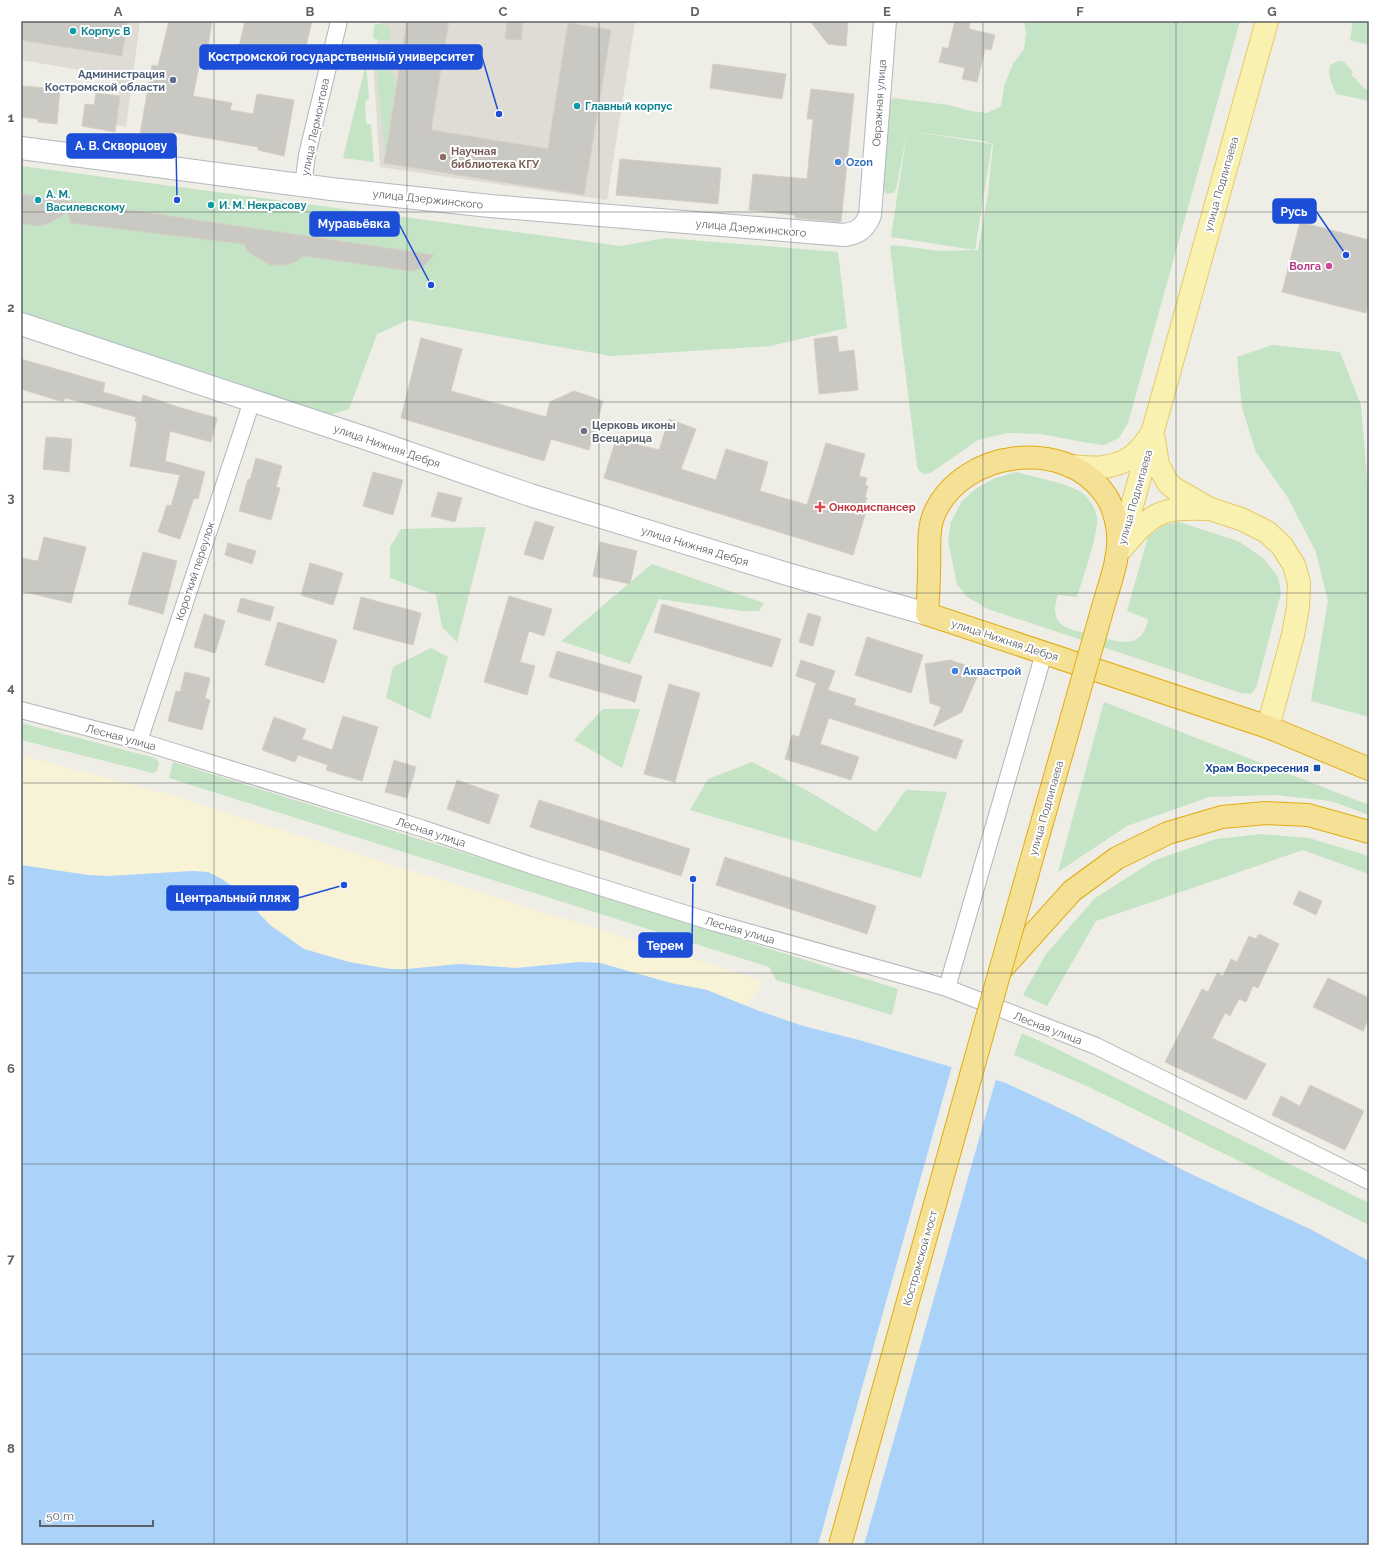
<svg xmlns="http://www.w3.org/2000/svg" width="1390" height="1566" viewBox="0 0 1390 1566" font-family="Raleway,sans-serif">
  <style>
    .education { fill: #dedcd4 }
    .green { fill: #c4e4c5 }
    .sand { fill: #f8f2d7 }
    .water { fill: #abd3f9 }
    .pier { fill: #eeede6 }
    .building { fill: #cac8c2; stroke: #d3cfc4 }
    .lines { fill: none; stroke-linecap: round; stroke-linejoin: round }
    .street-casing { stroke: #b3b5b9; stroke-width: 18 }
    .secondary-casing { stroke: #b4b7bc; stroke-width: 24 }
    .primary-casing { stroke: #e7c966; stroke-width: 24 }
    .highway-casing { stroke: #e3ab11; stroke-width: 24 }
    .street { stroke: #fff; stroke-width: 16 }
    .secondary { stroke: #fff; stroke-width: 22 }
    .primary { stroke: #f9f1b0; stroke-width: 22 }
    .highway { stroke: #f5e196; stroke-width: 22 }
    .highway-bridge-casing { stroke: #e3ab11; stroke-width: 24; stroke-linecap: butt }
    .highway-bridge { stroke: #f5e196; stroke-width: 22 }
    .grid { fill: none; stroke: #5d6065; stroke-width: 1; stroke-opacity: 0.55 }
    .culture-dot { fill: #0f9aa8; stroke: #fff; stroke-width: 1.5 }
    .service-dot { fill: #5c6f8a; stroke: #fff; stroke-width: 1.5 }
    .education-dot { fill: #8d6e63; stroke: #fff; stroke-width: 1.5 }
    .shop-dot { fill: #3f7fe0; stroke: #fff; stroke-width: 1.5 }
    .hotel-dot { fill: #d1479c; stroke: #fff; stroke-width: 1.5 }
    .worship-dot { fill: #6b7280; stroke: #fff; stroke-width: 1.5 }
    .health-dot { fill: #e0444e; stroke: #fff; stroke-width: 1.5 }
    .transit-dot { fill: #1a4fb4; stroke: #fff; stroke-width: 1.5 }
    .labels { text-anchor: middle; stroke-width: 4; stroke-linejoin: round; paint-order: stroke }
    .culture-label { font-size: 11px; font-weight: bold; fill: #0d838f; stroke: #fff; text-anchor: start }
    .service-label { font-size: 11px; font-weight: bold; fill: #4e5e75; stroke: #fff; text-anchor: end }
    .street-label { font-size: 11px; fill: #5d6065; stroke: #fff }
    .education-label { font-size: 11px; font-weight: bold; fill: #785e54; stroke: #fff; text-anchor: start }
    .shop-label { font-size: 11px; font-weight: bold; fill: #366cbe; stroke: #fff; text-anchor: start }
    .hotel-label { font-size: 11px; font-weight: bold; fill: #b23c85; stroke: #fff; text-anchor: end }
    .worship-label { font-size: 11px; font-weight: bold; fill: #5b616d; stroke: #fff; text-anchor: start }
    .health-label { font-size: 11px; font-weight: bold; fill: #be3a42; stroke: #fff; text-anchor: start }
    .transit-label { font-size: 11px; font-weight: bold; fill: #164399; stroke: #fff; text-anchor: end }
    .leader { fill: none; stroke: #1d4ed8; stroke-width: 1.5 }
    .callout-dot { fill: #1d4ed8; stroke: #fff; stroke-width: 1.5 }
    .callout { fill: #1d4ed8; stroke: #1d4ed8; stroke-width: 1.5 }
    .callout-label { font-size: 12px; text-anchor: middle; font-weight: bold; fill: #fff }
    .neatline { fill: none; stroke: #5d6065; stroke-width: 1.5 }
    .grid-label { font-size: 13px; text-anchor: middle; font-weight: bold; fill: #5d6065 }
  </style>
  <rect width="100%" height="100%" fill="#eeede6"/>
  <!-- education -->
  <path class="education" d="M21,21H140L126,127L116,125L120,97L116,76L21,60Z
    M382,21L635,22L607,200L380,167L373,61Z"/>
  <!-- green -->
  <path class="green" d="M1024,21H1240L1128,423L1119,438L1104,445L1088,443L1041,434L1007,433L978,440L932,472C924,476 920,474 917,466L890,247L893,245L940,251L978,250L988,194L993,144L984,141L907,131L992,144L975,250L891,237L907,132L896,190L893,193L886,194L883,187L889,105L890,100L894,98L949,105L970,111L987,113L1001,106L1004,86L1013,64L1024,49L1026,32Z
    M1353,21H1369V45L1350,40Z
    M377,24L387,25L390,28V38L387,41L375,39L373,37L374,25Z
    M1339,61L1344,62L1353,72L1351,74L1366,90L1369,87V101L1337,94C1332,87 1327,73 1330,65Z
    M366,63L369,98L365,102L366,123L371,125L374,162L343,158Z
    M385,69L392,73L396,79L385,153L377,71Z
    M21,166L621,246L665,238L838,252L847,328L770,346L611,356L408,320L377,334L349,409L329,415L268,394L21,319Z
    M1272,345L1340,352L1361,405L1369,503V717L1311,701L1328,601L1316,552L1288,498L1256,452L1242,408L1237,357Z
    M1017,472C1036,478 1063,482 1081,492C1089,497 1095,508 1097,517C1099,533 1082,580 1077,597L1058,595C1054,605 1053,616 1061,624C1068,630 1082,632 1091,634C1115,641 1142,653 1148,619L1127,611L1148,537L1163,525L1179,522L1238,541L1263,558L1278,577L1281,593L1256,688L1251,694L1241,693L988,609L967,597L957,584L948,540L951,522L962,501L977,488L995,478Z
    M486,527L457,642L442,627L436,595L390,578V547L401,529Z
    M652,564L764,603L759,611H743L659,599L630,664L561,641Z
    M431,648L448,657L430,719L386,698L393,667Z
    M1104,702L1369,805V815L1331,801L1276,795L1209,797L1127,826L1058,872Z
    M603,709H640L622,768L574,740Z
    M21,723L155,758L159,762L157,771L153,773L21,740Z
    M173,762L898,989L892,1015L776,980L769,967L169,778Z
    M752,762L808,791L876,832L906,790L947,792L921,878L690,810L708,779Z
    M1261,834L1309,838L1369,856V874L1303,850L1096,921L1047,1006L1023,995L1046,954L1095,898L1155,860L1216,839Z
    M1022,1033L1053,1047L1369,1203V1225L1089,1087L1014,1055Z"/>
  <!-- sand -->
  <path class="sand" d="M21,755L164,793L763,981L760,989L744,1005L707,990L671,983L600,963L580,962L516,968L458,964L407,969H390L372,966L349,962L305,949L270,925L238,891L222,879L193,871L108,876L88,875L21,865Z"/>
  <!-- water -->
  <path class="water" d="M21,865L88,875L108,876L193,871L208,872L222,879L238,891L270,925L304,949L349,962L372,966L390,969H407L459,964L516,968L580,962L600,963L671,983L707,990L754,1009L803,1026L859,1040L1006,1083L1070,1113L1189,1173L1310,1229L1369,1261V1545H21Z"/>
  <!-- pier -->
  <path class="pier" d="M952,1066L996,1079L864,1545H818Z"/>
  <!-- building -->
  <path class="building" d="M21,21H127L122,56L21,40Z
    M169,21H212L205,67H199L193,96L232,103L230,110L253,114L257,94L294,100L284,156L258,150V147L173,132L172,140L140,134L152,65L158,66Z
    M245,21H312L301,66L238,51Z
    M407,21H449L431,130L548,149L568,23L611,30L584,195L384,163Z
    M507,21H523L521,40L505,39Z
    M810,21H848L846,46L828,44Z
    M955,21L970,23L969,29L995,35L991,50L985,49L977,82L962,79L965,68L939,62L943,47L948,49Z
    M713,64L786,74L782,99L710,88Z
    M21,86L60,89L57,124L38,122V119L21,117Z
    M811,89L854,94L841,222L795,218V215L749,210L753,174L807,179L813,119H807Z
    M96,93L120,96L115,132L82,126L85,104L94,105Z
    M620,159L721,168L718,204L616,195Z
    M21,194L421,253L434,255L422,268L411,271L303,256L297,261L287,265H270L253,255L248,251L244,244L71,223L67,213L47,224L37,226L21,223Z
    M1300,222L1369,240V302L1366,313L1282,292Z
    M837,336L839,352L854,350L858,390L819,394L814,339Z
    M421,338L462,349L451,391L546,417L550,402L574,391L603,401L589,450L551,439L544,461L401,418Z
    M21,359L105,383L103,392L141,403L143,395L178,407L217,418L211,442L170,431L165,461L205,472L198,499L194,498L180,539L158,532L167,505L171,506L180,475L130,466L137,422L135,421L136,417L65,398L63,402L21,389Z
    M669,419L696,429L681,469L716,480L726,449L768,462L760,491L807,505L826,443L865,454L859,476L867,478L865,485L868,486L865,497L867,498L863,510L866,511L853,555L604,478L616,439L659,450Z
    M46,437L72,439L69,472L43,469Z
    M256,458L282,466L276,487L280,488L271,520L239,511L248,479L250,480Z
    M373,472L403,480L393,515L363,506Z
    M438,492L462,498L455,522L431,516Z
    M535,521L554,527L543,560L524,554Z
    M44,537L86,547L71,603L21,591V558L38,561Z
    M600,542L637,551L630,584L593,576Z
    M228,543L256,551L252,564L225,555Z
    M143,552L177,561L163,614L128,604Z
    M310,563L343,573L333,605L301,595Z
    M509,596L552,609L544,636L529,631L520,662L535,666L527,695L484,682Z
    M361,597L421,613L413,645L353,629Z
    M241,598L274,607L270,621L237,612Z
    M662,604L781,639L772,667L654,632Z
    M808,613L821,617L813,646L799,642Z
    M204,614L225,621L215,653L194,647Z
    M278,622L337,640L324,683L265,665Z
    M867,637L923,655L911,693L855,675Z
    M557,651L642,676L635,702L549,677Z
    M801,660L835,671L828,690L856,699L854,705L963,740L956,759L829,718L820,744L859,757L851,780L785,759L792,735L799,737L816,683L796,676Z
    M950,660L971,667L977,677L962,712L933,727L941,707L930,703L925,664Z
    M185,672L210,678L205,698L210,700L202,730L168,721L176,691L180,692Z
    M669,684L700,693L675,782L644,774Z
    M343,716L378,727L362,781L326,770L328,765L298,755L295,762L262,750L274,717L306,729L302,739L332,750Z
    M394,760L416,767L407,798L385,792Z
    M457,780L499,795L489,824L447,809Z
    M539,800L690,849L681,876L530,827Z
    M725,857L876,906L867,934L716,885Z
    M1299,891L1322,901L1316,915L1293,904Z
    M1259,934L1279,944L1258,988L1253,986L1246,1002L1239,999L1230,1016L1225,1013L1212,1038L1266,1064L1246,1100L1165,1062L1202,989L1208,992L1217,973L1223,976L1231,959L1237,962L1249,936L1256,939Z
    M1328,978L1369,998V1018L1363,1031L1313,1007Z
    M1310,1085L1364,1111L1345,1150L1272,1115L1281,1096L1300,1106Z"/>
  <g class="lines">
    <defs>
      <path id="street" d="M303,185L307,155L339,21
        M21,710L139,741L421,828L530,865L712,922L920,980L947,988L1096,1046L1369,1181
        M139,741L252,401
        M947,988L1044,653"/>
      <path id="secondary" d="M21,148L331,189L490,206L844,235C858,233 865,228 870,215L885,21
        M21,324L368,439L530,495L787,574L927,614"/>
      <path id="primary" d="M1154,439L1158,465L1168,483L1175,489L1210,509L1241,519L1267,532L1282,546L1294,565L1299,583L1298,607L1293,635L1268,727
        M1070,466C1090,468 1113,470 1131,457C1139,452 1145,443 1150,436
        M1122,548C1152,513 1160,507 1207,509
        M1120,549L1267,21"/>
      <path id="highway" d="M1103,607C1110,582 1120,558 1118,533C1117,520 1112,503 1104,493C1064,437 964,450 935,512C927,529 930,550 929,569C929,584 928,599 927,614L1268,727L1369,769
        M1000,971L1072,891L1117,858L1168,833L1222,817L1266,813L1308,815L1369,832"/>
    </defs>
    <!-- street casing -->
    <use href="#street" class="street-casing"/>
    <!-- secondary casing -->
    <use href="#secondary" class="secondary-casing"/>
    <!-- primary casing -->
    <use href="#primary" class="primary-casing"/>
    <!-- highway casing -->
    <use href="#highway" class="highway-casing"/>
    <!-- street -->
    <use href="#street" class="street"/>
    <!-- secondary -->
    <use href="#secondary" class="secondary"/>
    <!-- primary -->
    <use href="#primary" class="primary"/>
    <!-- highway -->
    <use href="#highway" class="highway"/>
    <defs>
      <path id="highway-bridge" d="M840,1545L1000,971L1103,607"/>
    </defs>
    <!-- highway-bridge casing -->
    <use href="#highway-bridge" class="highway-bridge-casing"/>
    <!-- highway-bridge -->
    <use href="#highway-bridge" class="highway-bridge"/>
  </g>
  <!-- grid -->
  <path class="grid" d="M214,21V1545M407,21V1545M599,21V1545M791,21V1545M983,21V1545M1176,21V1545M21,212H1369M21,402H1369M21,593H1369M21,783H1369M21,973H1369M21,1164H1369M21,1354H1369"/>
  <!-- markers -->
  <g class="culture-dot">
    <circle cx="73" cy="31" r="4"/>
    <circle cx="577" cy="106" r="4"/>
    <circle cx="38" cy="200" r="4"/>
    <circle cx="211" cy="205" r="4"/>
  </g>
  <circle class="service-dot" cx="173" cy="80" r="4"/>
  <circle class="education-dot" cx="443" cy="157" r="4"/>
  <g class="shop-dot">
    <circle cx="838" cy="162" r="4"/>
    <circle cx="955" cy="671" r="4"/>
  </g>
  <circle class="hotel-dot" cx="1329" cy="266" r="4"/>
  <circle class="worship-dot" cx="584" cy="431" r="4"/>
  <path class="health-dot" d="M818 501h4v4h4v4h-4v4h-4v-4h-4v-4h4z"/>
  <rect class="transit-dot" x="1313" y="764" width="8" height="8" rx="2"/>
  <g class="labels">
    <!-- culture labels -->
    <g class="culture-label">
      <text x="81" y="35">Корпус В</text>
      <text x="585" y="110">Главный корпус</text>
      <text x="46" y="198">А. М.<tspan x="46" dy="13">Василевскому</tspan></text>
      <text x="219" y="209">И. М. Некрасову</text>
    </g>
    <!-- service labels -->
    <g class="service-label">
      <text x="165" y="78">Администрация<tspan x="165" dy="13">Костромской области</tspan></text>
    </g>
    <!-- street labels -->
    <g class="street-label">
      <text transform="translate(879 103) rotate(-86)" y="4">Овражная улица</text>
      <text transform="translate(315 127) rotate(-78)" y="4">улица Лермонтова</text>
      <text transform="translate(1221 184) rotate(-74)" y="4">улица Подлипаева</text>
      <text transform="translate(428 199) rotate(6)" y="4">улица Дзержинского</text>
      <text transform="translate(751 228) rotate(5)" y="4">улица Дзержинского</text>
      <text transform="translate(387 446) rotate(19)" y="4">улица Нижняя Дебря</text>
      <text transform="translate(1135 497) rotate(-74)" y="4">улица Подлипаева</text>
      <text transform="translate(695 546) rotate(17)" y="4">улица Нижняя Дебря</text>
      <text transform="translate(195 571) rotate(-72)" y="4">Короткий переулок</text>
      <text transform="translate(1005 640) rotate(18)" y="4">улица Нижняя Дебря</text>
      <text transform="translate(121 737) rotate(15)" y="4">Лесная улица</text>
      <text transform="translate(1046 808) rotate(-74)" y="4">улица Подлипаева</text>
      <text transform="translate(431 832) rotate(18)" y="4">Лесная улица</text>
      <text transform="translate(740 930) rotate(16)" y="4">Лесная улица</text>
      <text transform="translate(1048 1028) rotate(21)" y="4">Лесная улица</text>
      <text transform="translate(920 1258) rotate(-74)" y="4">Костромской мост</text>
    </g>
    <!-- education labels -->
    <g class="education-label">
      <text x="451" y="155">Научная<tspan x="451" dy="13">библиотека КГУ</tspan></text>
    </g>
    <!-- shop labels -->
    <g class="shop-label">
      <text x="846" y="166">Ozon</text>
      <text x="963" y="675">Аквастрой</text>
    </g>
    <!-- hotel labels -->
    <g class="hotel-label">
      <text x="1321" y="270">Волга</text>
    </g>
    <!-- worship labels -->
    <g class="worship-label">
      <text x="592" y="429">Церковь иконы<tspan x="592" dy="13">Всецарица</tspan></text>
    </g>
    <!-- health labels -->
    <g class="health-label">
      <text x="829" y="511">Онкодиспансер</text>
    </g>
    <!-- transit labels -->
    <g class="transit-label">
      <text x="1309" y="772">Храм Воскресения</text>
    </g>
  </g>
  <!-- callouts -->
  <path class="leader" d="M499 114L482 57M177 200L176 146M1346 255L1316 211M431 285L399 224M344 885L298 898M693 879L692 945"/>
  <g class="callout-dot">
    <circle cx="499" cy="114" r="4"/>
    <circle cx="177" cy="200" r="4"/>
    <circle cx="1346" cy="255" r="4"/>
    <circle cx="431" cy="285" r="4"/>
    <circle cx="344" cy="885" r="4"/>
    <circle cx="693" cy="879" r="4"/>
  </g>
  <g class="callout">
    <rect x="200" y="45" width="282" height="24" rx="4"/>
    <rect x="67" y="134" width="109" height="24" rx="4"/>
    <rect x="1273" y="199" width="43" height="24" rx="4"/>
    <rect x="310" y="212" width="89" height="24" rx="4"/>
    <rect x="167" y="886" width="131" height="24" rx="4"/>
    <rect x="639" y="933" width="53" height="24" rx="4"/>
  </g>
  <g class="callout-label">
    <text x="341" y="61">Костромской государственный университет</text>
    <text x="121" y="150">А. В. Скворцову</text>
    <text x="1294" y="216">Русь</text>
    <text x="354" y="228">Муравьёвка</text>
    <text x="233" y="902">Центральный пляж</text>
    <text x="665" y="950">Терем</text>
  </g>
  <!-- border -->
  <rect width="1390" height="1566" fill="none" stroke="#ffffff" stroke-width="44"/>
  <!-- scale -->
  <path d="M40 1520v6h113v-6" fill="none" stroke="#5d6065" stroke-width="2"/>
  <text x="46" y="1520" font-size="12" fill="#5d6065" stroke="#ffffff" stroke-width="3" paint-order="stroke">50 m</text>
  <rect x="22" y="22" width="1346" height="1522" class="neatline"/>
  <g class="grid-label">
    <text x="118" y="16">A</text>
    <text x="310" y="16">B</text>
    <text x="503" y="16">C</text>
    <text x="695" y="16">D</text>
    <text x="887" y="16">E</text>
    <text x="1080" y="16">F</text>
    <text x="1272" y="16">G</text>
    <text x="11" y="122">1</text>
    <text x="11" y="312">2</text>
    <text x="11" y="502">3</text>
    <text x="11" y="692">4</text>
    <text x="11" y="883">5</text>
    <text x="11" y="1073">6</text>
    <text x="11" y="1263">7</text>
    <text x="11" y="1453">8</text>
  </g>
</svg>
